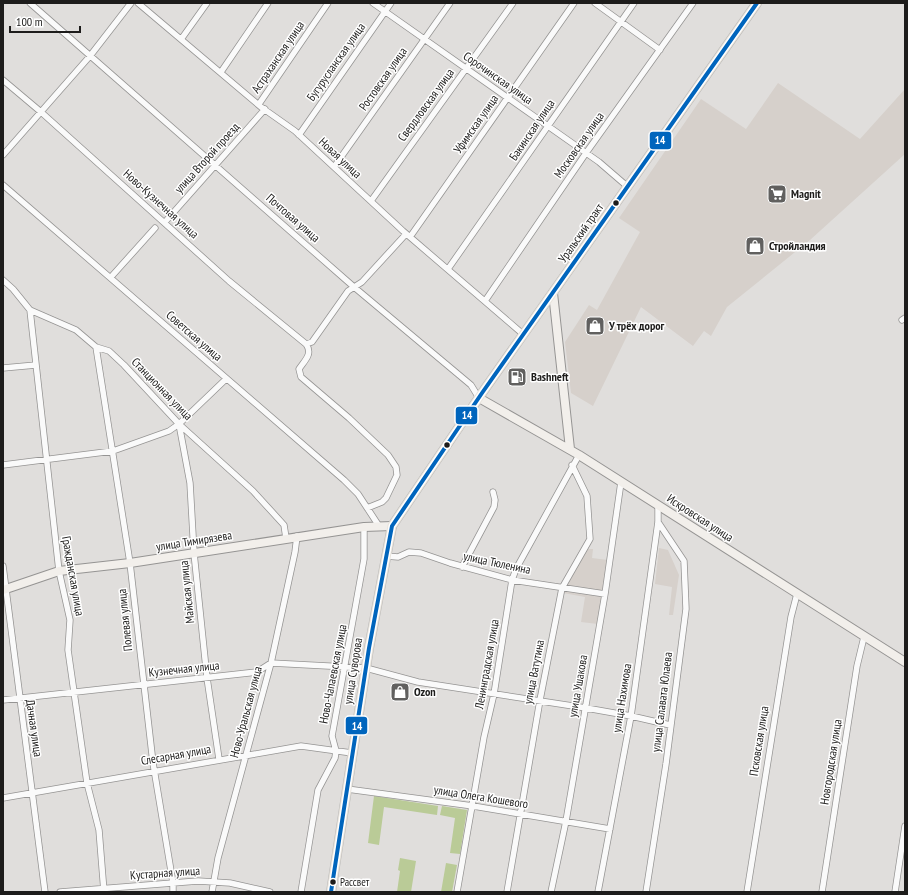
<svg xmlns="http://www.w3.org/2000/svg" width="908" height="895" viewBox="0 0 908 895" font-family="'PT Sans Narrow',sans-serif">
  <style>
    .built { fill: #d6d0cb }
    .forest { fill: #bacb97 }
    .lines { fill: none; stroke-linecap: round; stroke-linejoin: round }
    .street-casing { stroke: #959493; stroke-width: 7 }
    .secondary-casing { stroke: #959493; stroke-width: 10 }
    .primary-casing { stroke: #bab9b8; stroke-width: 10 }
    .street { stroke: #fafafa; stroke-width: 5.5 }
    .secondary { stroke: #f2efeb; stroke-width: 8 }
    .primary { stroke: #e9e4dc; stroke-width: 9 }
    .bus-1-casing { stroke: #fff; stroke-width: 7 }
    .bus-1 { stroke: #0065bd; stroke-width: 4 }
    .bus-dot { fill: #1d1c1b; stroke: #fff; stroke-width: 1.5 }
    .labels { text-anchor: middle; stroke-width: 3; stroke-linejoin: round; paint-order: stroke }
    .bus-label { font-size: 11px; fill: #1d1c1b; stroke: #fff; text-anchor: start }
    .street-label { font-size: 12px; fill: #1d1c1b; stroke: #fff }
    .poi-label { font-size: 12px; font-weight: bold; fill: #1d1c1b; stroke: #fff; text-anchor: start }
    .line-badge { stroke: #fff; stroke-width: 1.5 }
    .badge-label { font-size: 11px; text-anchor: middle; font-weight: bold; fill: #fff }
  </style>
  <rect width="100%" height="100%" fill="#e0dedc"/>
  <!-- built -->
  <path class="built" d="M778,83L860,139L905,89V154L810,240L727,307L711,336L704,331L693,346L641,307L593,406L571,393L565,342L589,305L597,310L640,232L619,218L701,99L746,129Z
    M659,548L668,550L679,575L673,615H669L672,587L655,584Z
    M586,549H593L592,558L608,560L598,624L581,622L585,597L563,593V588Z"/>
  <!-- forest -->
  <path class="forest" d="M374,796L438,806L437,815L384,807L379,845L368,843Z
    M442,806L467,810L460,854L450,853L455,818L440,815Z
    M400,858L416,861L411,892H397L400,871L398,870Z
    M446,863L457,865L452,892H441Z"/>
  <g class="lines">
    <defs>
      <path id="street" d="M30,3L354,287L471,385L479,398
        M138,3L261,107L295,131L403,231L524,335
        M373,3L599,162L628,187
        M595,3L660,50
        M182,38L207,3
        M221,72L268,3
        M3,80L41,112L229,281L306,344C313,354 305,360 299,369L301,377L349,418L388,455L396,467L397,475L386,498L382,502L367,508
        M259,104L328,3
        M299,135L391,3
        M3,155L90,56L131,3
        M334,167L450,3
        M3,185L344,480L358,494L379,526
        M371,201L513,3
        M165,222L265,109
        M410,237L574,3
        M448,269L634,3
        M111,277L155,228
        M3,280L13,289L30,310L76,330L96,347L109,351L124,365L179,424L253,491L284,525L286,538
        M485,301L586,153L693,3
        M30,310L59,571L70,620L68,650L87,783L99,830L104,892
        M902,320L905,318
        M306,344L312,342L348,291L362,282L406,234
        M96,347L130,563L153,763L173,883V892
        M3,368L36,365
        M179,424L190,483L194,553L207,678L219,759
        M3,465L113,451L169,431L179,424L226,379
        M386,556L398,557L409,552L421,553L450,563L512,580L605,594
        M3,566L45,892
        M462,567L494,507L495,500L493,492
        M3,700L257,672L271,663L366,668L418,682L586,708L631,716L670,725
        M347,789L473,806L610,829
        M3,798L301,746L352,753
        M60,892L198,881L230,883L270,892
        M212,892L218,858L271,663L295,552L297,536
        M301,892L318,790L335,758L336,751L332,736L364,559V527
        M457,892L484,737L494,694L512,580L516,569L579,455
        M507,892L540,700L562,588L590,539L587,496L572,465
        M551,892L566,821L605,594L621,482
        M598,892L631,716L658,522V506
        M646,892L666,764L686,609L684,561L658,522
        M747,892L791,617L797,594
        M822,892L857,666L864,637
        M895,892L905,826"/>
      <path id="secondary" d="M553,293L570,449
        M479,398L579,455L905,662
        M3,590L59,571L130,563L364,527L392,526"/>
      <path id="primary" d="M331,892L369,648L392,526L482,393L757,3"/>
    </defs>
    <!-- street casing -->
    <use href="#street" class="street-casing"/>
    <!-- secondary casing -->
    <use href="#secondary" class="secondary-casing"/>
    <!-- primary casing -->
    <use href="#primary" class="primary-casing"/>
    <!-- street -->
    <use href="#street" class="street"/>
    <!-- secondary -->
    <use href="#secondary" class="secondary"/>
    <!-- primary -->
    <use href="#primary" class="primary"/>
    <defs>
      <path id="bus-1" d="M331,892L369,648L392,526L482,393L757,3"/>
    </defs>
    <!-- bus-1 casing -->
    <use href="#bus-1" class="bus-1-casing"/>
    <!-- bus-1 -->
    <use href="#bus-1" class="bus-1"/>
  </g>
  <!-- icons -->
  <defs>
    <symbol id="supermarket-square" viewBox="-11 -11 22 22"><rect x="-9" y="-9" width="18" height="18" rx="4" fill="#61605f" stroke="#fff"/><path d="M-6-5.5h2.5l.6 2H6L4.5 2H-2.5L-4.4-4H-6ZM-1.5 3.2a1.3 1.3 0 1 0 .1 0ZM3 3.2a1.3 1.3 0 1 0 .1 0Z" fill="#fff"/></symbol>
    <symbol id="shop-square" viewBox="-11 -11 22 22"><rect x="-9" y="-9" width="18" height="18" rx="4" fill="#61605f" stroke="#fff"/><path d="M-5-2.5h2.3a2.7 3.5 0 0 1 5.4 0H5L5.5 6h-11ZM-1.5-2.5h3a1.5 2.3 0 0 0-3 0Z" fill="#fff"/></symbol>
    <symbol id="fuel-square" viewBox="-11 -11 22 22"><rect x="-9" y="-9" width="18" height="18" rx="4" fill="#61605f" stroke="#fff"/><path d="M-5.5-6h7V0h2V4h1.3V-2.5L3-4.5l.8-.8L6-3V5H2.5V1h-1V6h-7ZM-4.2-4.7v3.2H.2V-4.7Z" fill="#fff"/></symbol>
  </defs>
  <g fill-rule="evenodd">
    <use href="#supermarket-square" x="766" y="183" width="22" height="22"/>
    <use href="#shop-square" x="744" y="235" width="22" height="22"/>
    <use href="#shop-square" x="584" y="315" width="22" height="22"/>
    <use href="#fuel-square" x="506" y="366" width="22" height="22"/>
    <use href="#shop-square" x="389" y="681" width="22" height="22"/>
  </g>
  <!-- markers -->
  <g class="bus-dot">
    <circle cx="616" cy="203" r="3.5"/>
    <circle cx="447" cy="445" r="3.5"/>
    <circle cx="333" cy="882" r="3.5"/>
  </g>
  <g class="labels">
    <!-- bus labels -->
    <g class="bus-label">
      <text x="340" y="886">Рассвет</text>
    </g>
    <!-- street labels -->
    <g class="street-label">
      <text transform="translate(278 57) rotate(-56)" y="4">Астраханская улица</text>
      <text transform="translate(336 62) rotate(-55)" y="4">Бугурусланская улица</text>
      <text transform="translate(498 78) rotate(35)" y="4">Сорочинская улица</text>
      <text transform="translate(383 79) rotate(-55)" y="4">Ростовская улица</text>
      <text transform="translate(426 105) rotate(-54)" y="4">Свердловская улица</text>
      <text transform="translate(476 124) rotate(-55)" y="4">Уфимская улица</text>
      <text transform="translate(532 130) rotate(-56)" y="4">Бакинская улица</text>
      <text transform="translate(579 145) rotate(-55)" y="4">Московская улица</text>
      <text transform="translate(207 158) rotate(-48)" y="4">улица Второй проезд</text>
      <text transform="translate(340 158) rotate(43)" y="4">Новая улица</text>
      <text transform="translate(161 204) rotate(42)" y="4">Ново-Кузнечная улица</text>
      <text transform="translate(293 218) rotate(41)" y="4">Почтовая улица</text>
      <text transform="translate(581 233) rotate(-55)" y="4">Уральский тракт</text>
      <text transform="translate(194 336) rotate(41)" y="4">Советская улица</text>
      <text transform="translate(162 389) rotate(46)" y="4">Станционная улица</text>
      <text transform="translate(700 518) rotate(33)" y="4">Искровская улица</text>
      <text transform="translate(194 541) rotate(-9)" y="4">улица Тимирязева</text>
      <text transform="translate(497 563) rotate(12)" y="4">улица Тюленина</text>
      <text transform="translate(73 576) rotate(80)" y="4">Гражданская улица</text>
      <text transform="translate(187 592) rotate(-96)" y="4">Майская улица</text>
      <text transform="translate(125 620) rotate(-96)" y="4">Полевая улица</text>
      <text transform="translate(487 664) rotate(-80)" y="4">Ленинградская улица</text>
      <text transform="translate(184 669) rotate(-6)" y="4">Кузнечная улица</text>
      <text transform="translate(353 671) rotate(-81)" y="4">улица Суворова</text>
      <text transform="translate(534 672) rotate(-79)" y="4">улица Ватутина</text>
      <text transform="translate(333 674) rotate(-79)" y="4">Ново-Чапаевская улица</text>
      <text transform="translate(578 686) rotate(-80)" y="4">улица Ушакова</text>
      <text transform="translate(622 698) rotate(-81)" y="4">улица Нахимова</text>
      <text transform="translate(662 702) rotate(-83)" y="4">улица Салавата Юлаева</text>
      <text transform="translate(246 712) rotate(-75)" y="4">Ново-Уральская улица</text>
      <text transform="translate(34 728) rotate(82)" y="4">Дачная улица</text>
      <text transform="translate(759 741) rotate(-81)" y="4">Псковская улица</text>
      <text transform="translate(176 755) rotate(-10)" y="4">Слесарная улица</text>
      <text transform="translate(831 762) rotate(-81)" y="4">Новгородская улица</text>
      <text transform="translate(481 797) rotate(9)" y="4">улица Олега Кошевого</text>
      <text transform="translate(165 873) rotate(-4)" y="4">Кустарная улица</text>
    </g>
    <!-- poi labels -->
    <g class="poi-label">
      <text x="791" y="198">Magnit</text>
      <text x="769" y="250">Стройландия</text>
      <text x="609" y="330">У трёх дорог</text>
      <text x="531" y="381">Bashneft</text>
      <text x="414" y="696">Ozon</text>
    </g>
  </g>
  <g class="line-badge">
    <rect x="649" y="131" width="23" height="19" rx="4" fill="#0065bd"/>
    <rect x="455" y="406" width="23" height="19" rx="4" fill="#0065bd"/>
    <rect x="345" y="716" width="23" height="19" rx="4" fill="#0065bd"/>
  </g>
  <g class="badge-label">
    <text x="660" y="144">14</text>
    <text x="467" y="419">14</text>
    <text x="357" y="730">14</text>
  </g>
  <!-- border -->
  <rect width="908" height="895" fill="none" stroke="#1d1c1b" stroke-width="8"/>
  <!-- scale -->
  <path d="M10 26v6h70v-6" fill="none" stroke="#1d1c1b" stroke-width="2"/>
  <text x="16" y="26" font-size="12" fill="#1d1c1b" stroke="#ffffff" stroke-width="3" paint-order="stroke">100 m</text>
</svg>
